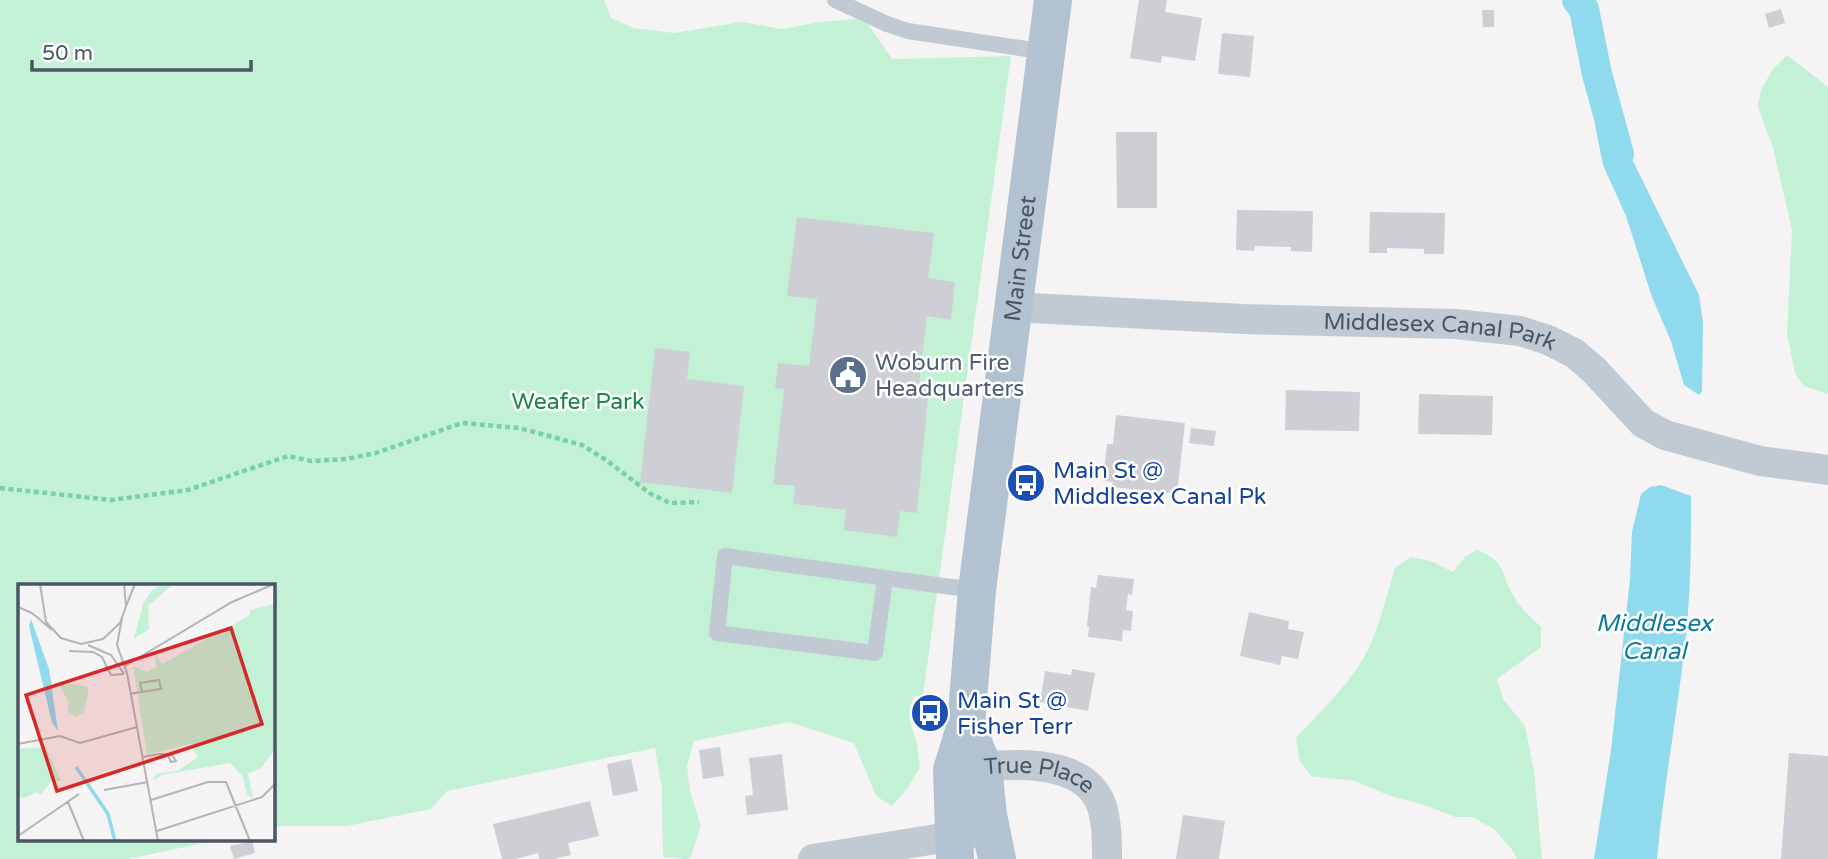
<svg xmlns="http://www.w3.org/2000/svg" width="1828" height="859" viewBox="0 0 1828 859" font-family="'Varela Round',sans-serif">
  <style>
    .green { fill: #c3f1d5 }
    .water { fill: #90daee }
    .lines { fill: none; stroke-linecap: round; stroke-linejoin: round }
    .canal { stroke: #90daee; stroke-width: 30 }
    .building { fill: #cdcfd5 }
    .path { stroke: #7ad0a6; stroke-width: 4.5; stroke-dasharray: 5 3.5; stroke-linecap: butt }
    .service { stroke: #c1cad2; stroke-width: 16 }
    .minor { stroke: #c1cad2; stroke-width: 30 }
    .primary { stroke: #b3c2d1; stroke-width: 38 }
    .labels { text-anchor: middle; stroke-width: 5; stroke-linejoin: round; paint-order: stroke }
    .street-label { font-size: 23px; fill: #4a5661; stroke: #fff }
    .service-label { font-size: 23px; fill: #4e5e75; stroke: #fff; text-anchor: start }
    .park-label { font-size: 23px; fill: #17864f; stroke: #fff }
    .transit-label { font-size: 23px; fill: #164399; stroke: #fff; text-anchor: start }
    .water-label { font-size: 24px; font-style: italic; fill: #0c7c9b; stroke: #fff }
    .inset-river { fill: none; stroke: #90daee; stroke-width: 3.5 }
    .inset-road { fill: none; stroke: #b1b4b9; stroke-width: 2 }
    .view { fill: #d62828; fill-opacity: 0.15; stroke: #d62828; stroke-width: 3.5 }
    .inset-edge { fill: none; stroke: #4a5661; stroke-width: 3.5 }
  </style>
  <rect width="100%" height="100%" fill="#f5f3f3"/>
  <!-- green -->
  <path class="green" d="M0,0H604L611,18L633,28L674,33L742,22L782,29L820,22L864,18L892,59L1011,56L923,695L913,697L909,718L917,744L920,767L907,789L892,806L876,796L854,743L789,722L694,741L687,766L690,791L701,826L691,856L687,859L663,857L662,789L655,748L447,791L431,809L347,826H284L273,828V586H19V840H218L128,859H0Z
    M1787,55L1828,87V394L1804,386L1795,373L1787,334L1792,230L1773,148L1758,107L1761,90L1773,69Z
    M1477,550C1507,561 1500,574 1514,597C1520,608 1532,618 1541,627V647L1497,679L1503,699L1525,726L1534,771L1542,859H1517L1511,848L1494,829L1472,817H1455L1425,805L1390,796L1355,781L1311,776L1299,759L1296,737C1318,715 1342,691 1360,664C1377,638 1386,598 1395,568L1411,557L1431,561L1453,572L1465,557Z"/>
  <!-- water -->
  <path class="water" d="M1606,115L1622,139L1699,295L1703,323L1702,391L1699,395L1684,385L1671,341L1652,297L1626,216L1603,165L1595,125L1597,118Z
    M1661,485L1691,496C1691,542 1691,589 1686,635C1678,710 1664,784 1657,859H1594L1611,750L1630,579L1632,532L1641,494L1650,487Z"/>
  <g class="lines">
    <!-- canal -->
    <path class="canal" d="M1577,0L1584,9L1597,74L1619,154"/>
  </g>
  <!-- building -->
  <path class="building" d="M1139,0H1167L1165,12L1202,18L1195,61L1162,56L1161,63L1130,58Z
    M1781,9L1785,23L1769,28L1765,14Z
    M1482,10H1494V27H1483Z
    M1222,33L1254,36L1250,77L1218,74Z
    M1116,132H1157V208H1117Z
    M1237,210L1313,211L1312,252L1291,251V247L1255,246L1254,251L1236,250Z
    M1370,212L1445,213L1444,254H1424V249L1387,248V253H1369Z
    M797,217L934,233L928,278L955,282L951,320L927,316L919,385L929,386L917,513L900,511L897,537L844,530L846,510L793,504L795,486L773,484L784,389L775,388L778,363L809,366L817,299L787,296Z
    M655,348L690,352L687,379L744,386L732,493L640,482Z
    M1286,390L1360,392L1359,431L1285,430Z
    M1419,394L1493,396L1492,435L1418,434Z
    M1116,415L1185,423L1177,494L1112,487L1113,482L1103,481L1107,444H1113Z
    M1191,428L1216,431L1214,446L1189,443Z
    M1098,575L1134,579L1132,595L1128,594L1126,610L1133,611L1131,631L1123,630L1122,641L1088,637L1089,627L1087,626L1091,587L1096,588Z
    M1249,612L1289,621L1288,629L1304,632L1298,659L1282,656L1280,665L1240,656Z
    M1072,669L1095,673L1088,711L1040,702L1045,671L1071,675Z
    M720,747L724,776L703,779L699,750Z
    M1789,753L1828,756V859H1781Z
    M782,754L788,810L747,815L745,796L753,795L749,758Z
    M631,759L638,791L613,796L607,764Z
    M590,801L599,836L568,843L571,855L554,859H539L538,853L516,859H502L493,824Z
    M1183,815L1225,821L1219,859H1176Z
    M252,841L255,853L234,859L230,846Z"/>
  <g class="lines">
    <!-- path -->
    <path class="path" d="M0,488L111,500L188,490L288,456L311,461L346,459L376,453L462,423L519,428L582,445L606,460L651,494L670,503L699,502"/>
    <!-- service -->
    <path class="service" d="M835,0L887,24L908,31L1046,52
      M885,578L875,653L717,633L725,556L944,586L977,590"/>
    <!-- minor -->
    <g class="minor">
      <path id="s1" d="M1012,307L1243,319L1456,324L1520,331L1548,340L1574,353L1594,370L1643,423L1665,435L1760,461L1828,470"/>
      <path id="s2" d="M961,769C1003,764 1082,755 1101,804C1107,821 1107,841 1107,859"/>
      <path d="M813,859L973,833"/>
    </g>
    <!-- primary -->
    <g class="primary">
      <path d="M966,725L983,767L988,815L997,859"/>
      <path id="s3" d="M955,859L952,770L966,725L977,590L1053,0"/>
    </g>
  </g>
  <!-- icons -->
  <defs>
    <symbol id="civic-disc" viewBox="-11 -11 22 22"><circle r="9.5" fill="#5c6f8a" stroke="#fff"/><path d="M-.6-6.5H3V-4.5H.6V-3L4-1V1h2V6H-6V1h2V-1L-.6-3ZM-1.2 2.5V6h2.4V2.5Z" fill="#fff"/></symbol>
    <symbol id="bus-disc" viewBox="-11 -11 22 22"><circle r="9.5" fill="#1a4fb4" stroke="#fff"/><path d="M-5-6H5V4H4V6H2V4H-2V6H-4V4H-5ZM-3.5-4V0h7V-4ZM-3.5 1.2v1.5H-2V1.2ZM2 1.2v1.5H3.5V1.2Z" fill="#fff"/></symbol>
  </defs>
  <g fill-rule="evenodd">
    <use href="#civic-disc" x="826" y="353" width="44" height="44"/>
    <use href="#bus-disc" x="1004" y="461" width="44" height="44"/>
    <use href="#bus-disc" x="908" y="691" width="44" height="44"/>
  </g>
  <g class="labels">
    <!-- street labels -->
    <g class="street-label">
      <text dy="8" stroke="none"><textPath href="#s3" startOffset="606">Main Street</textPath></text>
      <text dy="8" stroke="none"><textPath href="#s1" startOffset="429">Middlesex Canal Park</textPath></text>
      <text dy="8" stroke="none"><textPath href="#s2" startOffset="80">True Place</textPath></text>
    </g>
    <!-- service labels -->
    <g class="service-label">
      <text x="875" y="370">Woburn Fire<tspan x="875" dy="26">Headquarters</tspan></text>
    </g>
    <!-- park labels -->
    <g class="park-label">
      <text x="578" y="409">Weafer Park</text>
    </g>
    <!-- transit labels -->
    <g class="transit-label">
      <text x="1053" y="478">Main St @<tspan x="1053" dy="26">Middlesex Canal Pk</tspan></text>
      <text x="957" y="708">Main St @<tspan x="957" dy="26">Fisher Terr</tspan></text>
    </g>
    <!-- water labels -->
    <g class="water-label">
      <text x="1654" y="631">Middlesex<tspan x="1654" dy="28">Canal</tspan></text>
    </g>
  </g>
  <!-- overview -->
  <g transform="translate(18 584)">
    <rect width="257" height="257" fill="#f5f3f3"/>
    <path d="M146,0H155L130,22L131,45L116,55L125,20L133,7ZM257,20V165L243,184L230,190L235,214L229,211L225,193L212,179L143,191L135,197L138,190L159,187L180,173L172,160L129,171L115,82L129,88L139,83L136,68L144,80L232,31V26ZM39,97L71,103L66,129L57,133L49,126L51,119ZM28,163L43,197L33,198L22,211L19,208L4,215L0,205V165Z" fill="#c3f1d5"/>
    <path d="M13,35L31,85L40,147L34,139L11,42Z" fill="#90daee"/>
    <path class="inset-river" d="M58,183L90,230L97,257"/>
    <path class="inset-road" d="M22,0L28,38L43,54L63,60L85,55L102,39L108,22L106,0M108,22L117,0M0,23L14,29L34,46M104,34L99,61L109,89L140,257M70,61L93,71L106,90M51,67L75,68L84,73L93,91L106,90M107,82L214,18L256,0M113,110L117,109L143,105L141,96L122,99L124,108M0,160L42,152L62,159L119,143M125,173L141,170H144L154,171L158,177L153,178L150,171M86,206L130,198M133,216L190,198H208L232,257M50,218L66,257M139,247L244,213L258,199M0,252L61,210"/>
    <path class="view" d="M213,44L244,140L39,207L8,111Z"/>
    <rect width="257" height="257" class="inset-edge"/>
  </g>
  <!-- scale -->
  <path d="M32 60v10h219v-10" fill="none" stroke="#4a5661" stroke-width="3.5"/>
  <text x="42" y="60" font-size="21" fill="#4a5661" stroke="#ffffff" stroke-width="5" paint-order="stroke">50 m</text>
</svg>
